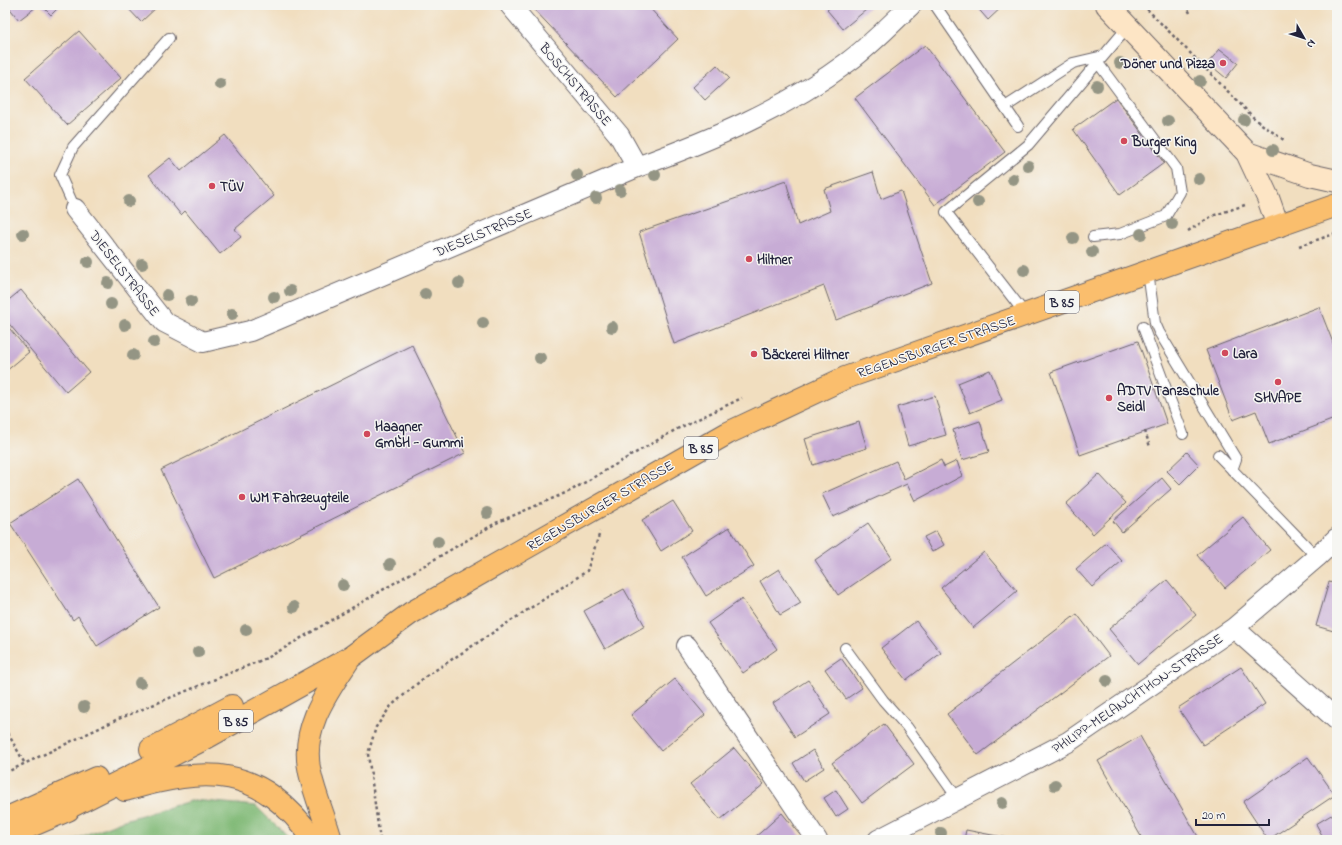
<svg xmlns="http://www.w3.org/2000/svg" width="1342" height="845" viewBox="0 0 1342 845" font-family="'Indie Flower',sans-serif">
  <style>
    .forest { fill: #81ba77; stroke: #526e59 }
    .building { fill: #c7acd5 }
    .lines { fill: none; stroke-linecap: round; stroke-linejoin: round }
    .lane-casing { stroke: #6a6469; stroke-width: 12 }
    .street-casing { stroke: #6a6469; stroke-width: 22 }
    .secondary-casing { stroke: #6a6469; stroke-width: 24 }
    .primary-casing { stroke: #6a6469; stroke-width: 24 }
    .path { stroke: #6a6469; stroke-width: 2.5; stroke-dasharray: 3 3; stroke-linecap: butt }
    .lane { stroke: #fff; stroke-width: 10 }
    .street { stroke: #fff; stroke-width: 20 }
    .secondary { stroke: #fde5c5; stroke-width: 22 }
    .primary { stroke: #fabe6d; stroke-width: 22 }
    .tree { fill: #949584 }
    .poi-dot { fill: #d1495b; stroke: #f6f6f2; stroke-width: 1.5 }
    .labels { text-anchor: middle; stroke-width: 3; stroke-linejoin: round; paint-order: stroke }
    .shield { fill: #f6f6f2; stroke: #626272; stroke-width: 1 }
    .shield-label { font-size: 13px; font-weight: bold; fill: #22223b }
    .poi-label { font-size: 14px; font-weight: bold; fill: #22223b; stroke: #f6f6f2; text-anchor: start }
    .street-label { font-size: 14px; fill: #22223b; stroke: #f6f6f2 }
  </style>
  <rect width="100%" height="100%" fill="#f6f6f2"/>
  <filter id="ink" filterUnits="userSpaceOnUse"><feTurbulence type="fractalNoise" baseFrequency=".025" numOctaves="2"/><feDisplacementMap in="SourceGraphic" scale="8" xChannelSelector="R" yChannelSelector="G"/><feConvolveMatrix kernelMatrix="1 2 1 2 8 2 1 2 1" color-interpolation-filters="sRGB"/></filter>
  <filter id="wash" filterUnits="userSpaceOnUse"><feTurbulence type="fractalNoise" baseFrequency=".012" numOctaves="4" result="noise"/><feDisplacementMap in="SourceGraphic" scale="16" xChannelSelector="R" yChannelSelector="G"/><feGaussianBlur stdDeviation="0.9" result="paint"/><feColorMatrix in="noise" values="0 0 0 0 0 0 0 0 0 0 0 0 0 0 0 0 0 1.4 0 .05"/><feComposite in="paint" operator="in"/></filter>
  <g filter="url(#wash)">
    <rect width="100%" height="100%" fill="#f1debf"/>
    <!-- forest -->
    <path class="forest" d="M194,800L256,806L290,840H73L121,821Z"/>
    <g id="blocks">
      <!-- building -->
      <path class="building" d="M7,5H34L36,7L19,20Z
        M41,5H61L51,15Z
        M125,5H159L141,22Z
        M530,5H647L678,39L617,97Z
        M833,5H872L843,29L827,10Z
        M975,5H1004L988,20Z
        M79,31L121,78L67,125L25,78Z
        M925,45L1005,152L935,205L855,98Z
        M1220,49L1238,63L1226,78L1208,63Z
        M717,65L729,78L705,100L693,87Z
        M1116,98L1164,163L1120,195L1073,129Z
        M225,135L274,196L235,229L241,237L220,254L185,211L181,215L149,175L170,158L181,171Z
        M873,172L881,199L901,191L932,283L836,320L824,286L674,344L639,232L786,181L798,225L830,211L824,189Z
        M21,290L89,372L66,392L5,319V303Z
        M1319,307L1337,353V418L1269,444L1256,411L1233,420L1206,350Z
        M5,323L29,352L5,372Z
        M1138,341L1167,424L1080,455L1051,372Z
        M412,345L465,453L214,578L161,470Z
        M990,370L1002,400L970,413L958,383Z
        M935,396L946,435L908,446L897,407Z
        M980,421L989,452L962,460L953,430Z
        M859,422L867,448L813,465L805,439Z
        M1187,452L1199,465L1180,484L1167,471Z
        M941,460L944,467L957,461L962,476L915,501L907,484L833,517L822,494L896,461L904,479Z
        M1099,474L1126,503L1093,534L1066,504Z
        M1162,478L1171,489L1122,532L1113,521Z
        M78,479L159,607L97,646L78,616L73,620L10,523Z
        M673,501L692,531L661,551L642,520Z
        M1243,517L1270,550L1225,588L1197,555Z
        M868,523L892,558L838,595L815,560Z
        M729,527L754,566L706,596L682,557Z
        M936,531L944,545L932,552L924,537Z
        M1106,543L1122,561L1092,587L1076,569Z
        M984,552L1017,591L973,628L941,588Z
        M779,569L801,603L780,615L760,581Z
        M1167,580L1196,615L1138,664L1109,629Z
        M1329,582L1337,584V632L1316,626Z
        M624,589L645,626L605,649L584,611Z
        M742,599L777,649L743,673L708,623Z
        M1077,614L1109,656L978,755L947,714Z
        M916,621L941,653L906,680L881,648Z
        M841,658L862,688L846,699L825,669Z
        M1241,667L1265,704L1203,745L1178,708Z
        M675,679L705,715L661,751L631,715Z
        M808,680L830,714L795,737L773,703Z
        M884,724L914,764L862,803L832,763Z
        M1140,736L1177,800L1200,840H1143L1098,761Z
        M734,748L764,784L720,820L690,784Z
        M813,750L824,768L804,781L793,763Z
        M1308,757L1335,795L1268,840L1243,802Z
        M836,790L848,809L836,817L824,798Z
        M782,813L804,840H751L761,832Z
        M1333,814L1337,820V840H1319L1323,837L1316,824Z
        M966,830L1013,839V840H964Z"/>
    </g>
  </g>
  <g filter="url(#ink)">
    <use href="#blocks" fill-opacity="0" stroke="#6a6469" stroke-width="1"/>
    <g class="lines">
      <defs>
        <path id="lane" d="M935,5L1018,126
          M1005,107L1073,63L1103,56
          M75,209L60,175L73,147L169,38
          M1093,237L1120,234L1166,216L1180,192L1176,168L1098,63
          M1148,272L1155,323L1159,332L1236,459L1232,470
          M1026,315L946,212L1028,145L1128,27
          M1143,327L1183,434
          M1218,455L1317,557
          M845,648L883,700L907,727L958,799"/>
        <path id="street" d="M510,5L619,135L637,167
          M75,209L164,322L203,342L250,331L637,167C711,140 785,109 848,62C871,45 891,24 911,5
          M1234,628L1337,720
          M687,646L817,840
          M878,840L1068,742L1234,628L1317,557L1337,538"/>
        <path id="secondary" d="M1107,5L1247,153L1268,198L1278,226
          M1247,153L1310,175L1337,181"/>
        <path id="primary" d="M151,749L232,706
          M125,790C208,766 259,764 314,840
          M54,815L204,739L351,657L411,613L728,433L845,378L1337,205
          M5,819L96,778
          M5,837L68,810
          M331,840C325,818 315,796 310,773C300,730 325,695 348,661"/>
      </defs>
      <!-- lane casing -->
      <use href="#lane" class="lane-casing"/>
      <!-- street casing -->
      <use href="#street" class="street-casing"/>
      <!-- secondary casing -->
      <use href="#secondary" class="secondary-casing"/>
      <!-- primary casing -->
      <use href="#primary" class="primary-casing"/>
      <!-- path -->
      <path class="path" d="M1143,5L1257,121L1284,140
        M1186,5L1190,13
        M1188,231L1212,216L1245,205
        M1299,246L1337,233
        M1145,431L1150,447
        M5,728L25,764
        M5,773L116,720L269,657L496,523L570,491L675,430L742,398
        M380,840L368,754L376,727L391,706L425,677L587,571L600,532"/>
      <!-- lane -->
      <use href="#lane" class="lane"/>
      <!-- street -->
      <use href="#street" class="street"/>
      <!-- secondary -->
      <use href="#secondary" class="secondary"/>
      <!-- primary -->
      <use href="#primary" class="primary"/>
    </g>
    <!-- trees -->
    <g class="tree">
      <circle cx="1120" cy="63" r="6"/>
      <circle cx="1200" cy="81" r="6"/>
      <circle cx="220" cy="84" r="6"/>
      <circle cx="1097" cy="86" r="6"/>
      <circle cx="1244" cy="120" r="6"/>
      <circle cx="1168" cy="121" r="6"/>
      <circle cx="1273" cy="150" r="6"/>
      <circle cx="1028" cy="166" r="6"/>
      <circle cx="577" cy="175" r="6"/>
      <circle cx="655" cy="175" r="6"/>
      <circle cx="1013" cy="179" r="6"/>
      <circle cx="1199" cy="179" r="6"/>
      <circle cx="620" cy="190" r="6"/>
      <circle cx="596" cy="198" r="6"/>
      <circle cx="129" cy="201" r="6"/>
      <circle cx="978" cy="202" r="6"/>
      <circle cx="1172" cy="224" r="6"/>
      <circle cx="23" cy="234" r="6"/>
      <circle cx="1141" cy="234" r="6"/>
      <circle cx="1073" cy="238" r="6"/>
      <circle cx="1092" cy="252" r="6"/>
      <circle cx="88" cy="262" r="6"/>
      <circle cx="142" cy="264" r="6"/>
      <circle cx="1024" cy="270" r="6"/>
      <circle cx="108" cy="283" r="6"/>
      <circle cx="459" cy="283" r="6"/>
      <circle cx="290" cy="291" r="6"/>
      <circle cx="425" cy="294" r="6"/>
      <circle cx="167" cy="295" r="6"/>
      <circle cx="274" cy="297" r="6"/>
      <circle cx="191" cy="301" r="6"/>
      <circle cx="111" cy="304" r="6"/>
      <circle cx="232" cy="314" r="6"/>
      <circle cx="483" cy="323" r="6"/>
      <circle cx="125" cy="325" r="6"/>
      <circle cx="612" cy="327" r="6"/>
      <circle cx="154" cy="342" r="6"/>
      <circle cx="133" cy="355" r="6"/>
      <circle cx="540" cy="358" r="6"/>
      <circle cx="487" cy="513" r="6"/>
      <circle cx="438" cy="542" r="6"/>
      <circle cx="390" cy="564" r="6"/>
      <circle cx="343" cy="585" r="6"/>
      <circle cx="294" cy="607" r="6"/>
      <circle cx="246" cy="630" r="6"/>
      <circle cx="198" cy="652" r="6"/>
      <circle cx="1107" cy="681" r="6"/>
      <circle cx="140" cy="683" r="6"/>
      <circle cx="84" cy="707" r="6"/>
      <circle cx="1055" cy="785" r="6"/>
      <circle cx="1002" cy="803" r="6"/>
      <circle cx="941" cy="833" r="6"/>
    </g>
  </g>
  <!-- markers -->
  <g class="poi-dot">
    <circle cx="1223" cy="63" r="4"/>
    <circle cx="1124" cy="141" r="4"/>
    <circle cx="212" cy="186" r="4"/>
    <circle cx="749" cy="259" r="4"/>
    <circle cx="1225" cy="353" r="4"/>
    <circle cx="754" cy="354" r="4"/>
    <circle cx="1278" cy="382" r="4"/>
    <circle cx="1109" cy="398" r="4"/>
    <circle cx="367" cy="434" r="4"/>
    <circle cx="242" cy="497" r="4"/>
  </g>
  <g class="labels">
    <!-- shield labels -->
    <g class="shield">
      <rect x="1045" y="291" width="34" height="22" rx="3"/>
      <rect x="684" y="437" width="34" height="22" rx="3"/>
      <rect x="219" y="710" width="34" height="22" rx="3"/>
    </g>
    <g class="shield-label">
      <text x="1062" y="307">B 85</text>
      <text x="701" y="453">B 85</text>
      <text x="236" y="726">B 85</text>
    </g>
    <!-- poi labels -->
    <g class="poi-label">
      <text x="1215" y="68" text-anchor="end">Döner und Pizza</text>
      <text x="1132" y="146">Burger King</text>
      <text x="220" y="191">TÜV</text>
      <text x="757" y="264">Hiltner</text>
      <text x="1233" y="358">Lara</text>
      <text x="762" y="359">Bäckerei Hiltner</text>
      <text x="1117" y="395">ADTV Tanzschule<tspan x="1117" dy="16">Seidl</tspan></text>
      <text x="1278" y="402" text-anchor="middle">SHVAPE</text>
      <text x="375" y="431">Haagner<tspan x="375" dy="16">GmbH - Gummi</tspan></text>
      <text x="250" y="502">WM Fahrzeugteile</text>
    </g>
    <!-- street labels -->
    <g class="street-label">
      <text transform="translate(576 84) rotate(50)" y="5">BOSCHSTRASSE</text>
      <text transform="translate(483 232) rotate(-23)" y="5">DIESELSTRASSE</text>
      <text transform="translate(125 273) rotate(52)" y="5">DIESELSTRASSE</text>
      <text transform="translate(936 346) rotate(-19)" y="5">REGENSBURGER STRASSE</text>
      <text transform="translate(600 505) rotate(-30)" y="5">REGENSBURGER STRASSE</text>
      <text transform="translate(1137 693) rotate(-34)" y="5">PHILIPP-MELANCHTHON-STRASSE</text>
    </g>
  </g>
  <!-- margin -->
  <rect width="1342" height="845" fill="none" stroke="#f6f6f2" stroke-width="20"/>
  <!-- north arrow -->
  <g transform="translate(1304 38) rotate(129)" stroke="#f6f6f2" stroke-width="3" paint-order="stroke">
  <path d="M0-3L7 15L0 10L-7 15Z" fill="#22223b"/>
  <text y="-6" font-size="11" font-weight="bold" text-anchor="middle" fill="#22223b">N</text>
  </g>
  <!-- scale -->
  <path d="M1196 819v6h73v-6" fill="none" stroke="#22223b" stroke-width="2"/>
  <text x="1202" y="819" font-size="12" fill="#22223b" stroke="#f6f6f2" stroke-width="3" paint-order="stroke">20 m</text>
</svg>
